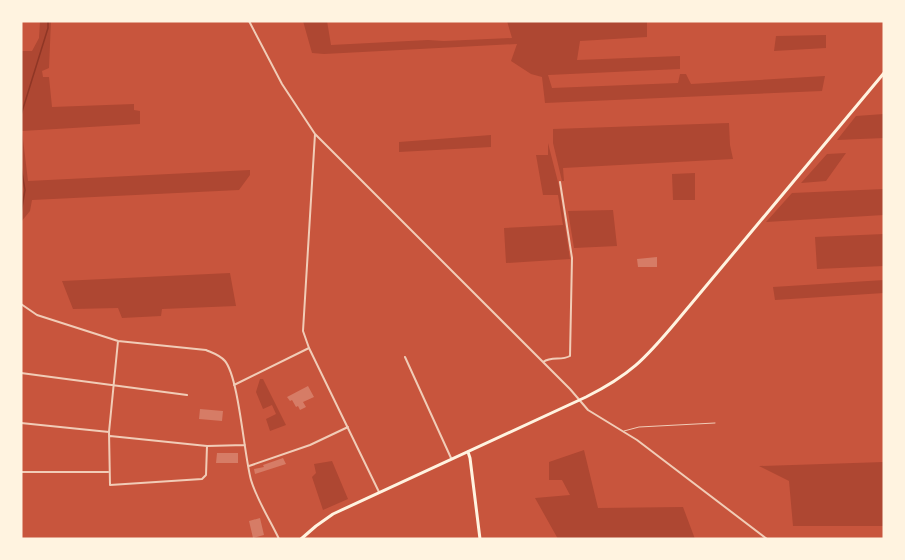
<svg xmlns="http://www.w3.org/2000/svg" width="905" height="560" viewBox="0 0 905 560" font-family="Poppins,sans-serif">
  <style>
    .green { fill: #ae4732 }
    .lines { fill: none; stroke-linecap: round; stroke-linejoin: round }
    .stream { stroke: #8f3625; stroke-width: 1.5 }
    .building { fill: #d67c66 }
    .service { stroke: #f1ccb7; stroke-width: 1 }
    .minor { stroke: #f1ccb7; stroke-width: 2 }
    .secondary { stroke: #fff3e0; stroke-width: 3 }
    .primary { stroke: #fff3e0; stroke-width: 3 }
  </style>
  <rect width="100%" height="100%" fill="#c8553d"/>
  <!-- green -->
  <path class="green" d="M40,21H51L49,68L42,71L43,77H49L52,107L134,104V110L140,111V124L22,131L28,181L250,170V175L239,190L32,200L30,211L21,222V51H32L39,38Z
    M303,21H327L331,45L428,40L444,41L512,38L507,21H647V37L580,41L577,60L680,56V69L548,75L552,88L678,83L680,74H686L691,84L825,76L822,91L545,103L542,77L531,74L511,61L517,44L324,54L312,53Z
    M826,35V48L774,51L776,36Z
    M884,114V138L837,140L856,116Z
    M729,123L730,145L733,159L563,168L564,181H562L553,143V129Z
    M491,135V147L399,152V142Z
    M548,143L559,186L570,259L506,263L504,228L563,225L558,195H543L536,155H548Z
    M846,153L826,181L801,183L827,154Z
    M695,173V200H673L672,174Z
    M884,189V215L766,222L792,193Z
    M613,210L617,246L574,248L568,211Z
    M884,234V266L817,269L815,237Z
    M230,273L236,306L162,309L161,316L122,318L118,308L73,309L62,281Z
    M884,280V293L775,300L773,287Z
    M260,379H263L286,425L270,431L266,419L276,414L272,405L263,409L256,392Z
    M584,450L598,508L683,507L695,539H720H558L535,498L570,495L562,480H549V462Z
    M332,461L348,499L323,510L312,477L316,473L314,464Z
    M884,462V526H793L789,481L759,466Z"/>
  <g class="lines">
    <!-- stream -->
    <path class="stream" d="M21,115L48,28V21
      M21,166L25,190L21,213"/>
  </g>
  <!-- building -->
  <path class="building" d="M657,257V267H638L637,259Z
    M308,386L314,397L303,402L306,407L300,410L298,406L296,407L292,400L290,401L287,397Z
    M200,409L223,411L222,421L199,419Z
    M217,453H238V463H216Z
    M283,458L286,464L255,474L254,469L264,467L263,465Z
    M260,518L264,535L253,538L249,521Z"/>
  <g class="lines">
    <!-- service -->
    <path class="service" d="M624,431L639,427L715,423"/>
    <!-- minor -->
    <path class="minor" d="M249,21L282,84L315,134L570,389L588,410L637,440L767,539
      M315,134L303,331L309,348L379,492
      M21,304L37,315L118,341L206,350C213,353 220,355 225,361C239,378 244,455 251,480C257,500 270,520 279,539
      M118,341L109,432L110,485L202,479L206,475L207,446
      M405,357L451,458
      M543,362C552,356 561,361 570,356L572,258L560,182
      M21,373L187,395
      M234,385L309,348
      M21,423L109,432
      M110,436L207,446L245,445
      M249,466L310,445L348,427
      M21,472H108"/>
    <!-- secondary -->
    <path class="secondary" d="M468,452L470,458L480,539"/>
    <!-- primary -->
    <path class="primary" d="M301,539L316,526L333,514L586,397C630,375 645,359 676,322L884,73"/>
  </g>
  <!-- border -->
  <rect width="905" height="560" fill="none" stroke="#fff3e0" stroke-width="45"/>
</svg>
